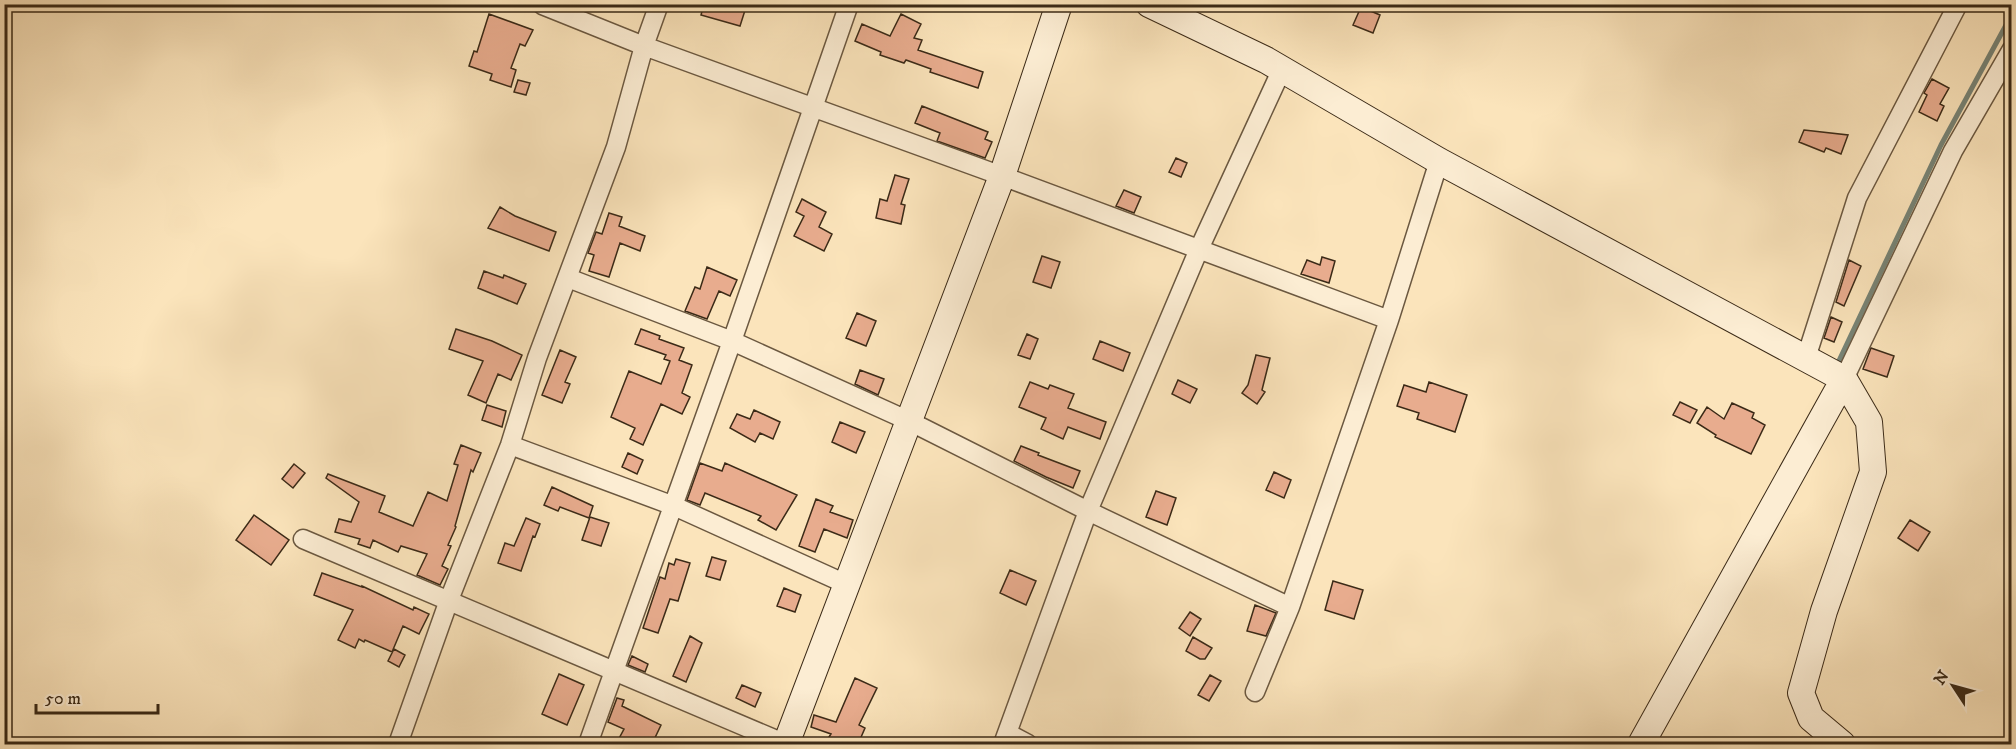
<svg xmlns="http://www.w3.org/2000/svg" width="2016" height="749" viewBox="0 0 2016 749" font-family="'IM FELL DW Pica',serif">
  <style>
    .lines { fill: none; stroke-linecap: round; stroke-linejoin: round }
    .stream { stroke: #778375; stroke-width: 5 }
    .building { fill: #e8ac8e; stroke: #3b2a17; stroke-width: 1.5 }
    .street-casing { stroke: #6b5840; stroke-width: 21 }
    .secondary-casing { stroke: #3b2a17; stroke-width: 28 }
    .street { stroke: #fcedd3; stroke-width: 18 }
    .secondary { stroke: #fcedd3; stroke-width: 26 }
  </style>
  <rect width="100%" height="100%" fill="#fbe4bb"/>
  <filter id="stains"><feTurbulence type="fractalNoise" baseFrequency=".00333" numOctaves="4"/><feColorMatrix values="0 0 0 0 .2 0 0 0 0 .09 0 0 0 0 .02 0 0 0 .5 -.17"/></filter>
  <radialGradient id="worn" r=".72"><stop offset=".6" stop-color="#630" stop-opacity="0"/><stop offset="1" stop-color="#630" stop-opacity=".3"/></radialGradient>
  <g class="lines">
    <!-- stream -->
    <path class="stream" d="M1836,367L1941,145L2012,14"/>
  </g>
  <!-- building -->
  <path class="building" d="M704,4H747L740,26L701,15Z
    M1361,7L1380,15L1373,33L1353,25Z
    M489,14L533,30L525,46L520,44L511,68L516,70L511,87L490,80L492,74L469,66L474,51L477,52Z
    M901,14L921,24L914,38L922,40L918,50L983,72L978,88L930,72L931,69L906,60L904,63L880,55L881,52L855,41L862,24L890,36Z
    M1932,79L1949,88L1940,104L1944,106L1937,121L1919,112L1927,95L1924,93Z
    M518,80L530,83L526,95L514,92Z
    M922,106L988,132L985,139L992,142L985,158L937,141L940,133L915,123Z
    M1804,130L1848,135L1841,154L1826,148L1824,152L1799,142Z
    M1176,158L1187,163L1181,177L1169,172Z
    M895,175L909,179L901,204L905,205L901,224L876,218L880,199L887,201Z
    M1124,190L1141,197L1134,213L1116,206Z
    M802,199L826,212L819,227L832,234L824,251L794,236L804,216L796,212Z
    M500,207L515,216L556,232L549,251L488,228Z
    M609,213L622,217L619,226L645,236L640,251L620,243L609,277L589,271L594,255L588,253L596,232L602,234Z
    M1042,256L1060,262L1051,288L1033,282Z
    M1322,257L1335,261L1329,283L1301,274L1307,260L1320,265Z
    M1849,260L1861,266L1844,306L1836,302Z
    M707,267L737,280L730,296L719,291L707,319L685,311L695,287L700,289Z
    M484,271L503,278L504,275L526,284L517,304L478,288Z
    M857,313L876,321L866,346L846,338Z
    M1831,317L1842,322L1834,342L1824,338Z
    M456,329L492,341L522,355L511,380L498,374L486,403L468,395L483,361L449,349Z
    M641,329L660,336L659,339L684,348L679,360L692,365L682,393L690,397L682,414L661,404L643,445L630,439L635,428L611,417L629,371L661,384L670,361L664,359L666,355L635,344Z
    M1027,334L1038,339L1030,359L1018,355Z
    M1100,341L1130,353L1123,371L1093,359Z
    M1871,348L1894,356L1887,377L1863,369Z
    M560,350L576,357L565,382L570,384L562,403L542,395Z
    M1256,355L1270,358L1262,390L1265,392L1257,404L1242,393L1248,385Z
    M860,370L884,379L878,395L855,384Z
    M1178,380L1197,389L1190,403L1172,394Z
    M1030,382L1048,389L1050,385L1074,394L1068,408L1106,422L1100,439L1068,427L1063,439L1041,429L1046,418L1019,407Z
    M1429,382L1467,395L1455,432L1417,419L1419,413L1397,406L1404,385L1426,392Z
    M1680,402L1697,410L1690,423L1673,415Z
    M1732,403L1754,413L1752,418L1765,425L1751,454L1715,437L1716,435L1697,423L1707,407L1724,419Z
    M487,405L506,411L502,427L482,420Z
    M754,410L780,422L773,439L760,433L755,442L730,428L737,414L750,419Z
    M840,422L865,432L856,453L832,442Z
    M461,445L481,453L473,472L471,470L455,526L456,527L448,545L451,546L442,566L448,569L440,585L417,575L427,554L401,546L398,552L373,540L370,548L358,544L360,539L335,532L339,519L351,522L359,502L326,478L328,474L385,496L379,512L413,526L428,492L447,501L458,465L454,464Z
    M1021,446L1039,453L1038,455L1080,471L1073,488L1046,477L1014,461Z
    M628,453L643,460L637,474L622,467Z
    M700,463L722,471L725,463L797,495L776,530L758,520L761,516L705,493L700,505L687,500Z
    M294,464L305,473L293,488L282,479Z
    M1274,472L1291,480L1284,498L1266,490Z
    M552,487L593,506L589,518L560,507L558,511L544,505Z
    M1156,491L1176,498L1167,525L1146,517Z
    M816,499L833,506L830,512L853,520L847,538L824,529L815,552L799,546Z
    M254,515L289,540L271,565L236,540Z
    M590,517L609,523L601,546L582,540Z
    M526,518L540,524L535,537L533,536L521,571L498,563L505,543L514,546Z
    M1910,520L1930,532L1918,551L1898,538Z
    M712,557L726,561L720,580L706,576Z
    M676,559L690,563L678,601L670,599L658,633L643,628L660,577L665,579L669,563L674,565Z
    M1010,570L1036,581L1026,605L1000,593Z
    M322,573L362,587V586L413,610L414,607L429,614L419,634L403,626L392,652L365,640L364,642L359,639L355,648L338,640L353,610L314,595Z
    M1333,581L1363,590L1354,619L1325,610Z
    M784,588L801,595L795,612L777,606Z
    M1255,605L1276,613L1266,636L1247,631Z
    M1190,612L1201,619L1190,636L1179,628Z
    M690,636L702,643L686,682L673,676Z
    M1193,637L1212,648L1205,659H1200L1186,651Z
    M394,649L405,655L399,667L388,661Z
    M632,656L648,664L645,672L628,665Z
    M559,674L584,685L567,725L542,714Z
    M1210,675L1221,681L1209,701L1198,695Z
    M855,678L877,688L859,725L865,728L858,744H846L829,737L831,734L811,727L814,715L836,722Z
    M742,685L761,693L755,707L736,698Z
    M617,698L624,700L622,706L661,725L652,744H616L624,729L608,722Z"/>
  <g class="lines">
    <defs>
      <path id="street" d="M542,5L644,46L1002,176L1389,320
        M568,278L732,341L909,421L1088,511L1290,607L1389,320L1439,161
        M1806,358L1857,198L1958,4
        M1844,379L1953,151L2012,49
        M510,445L674,506L846,584
        M303,539L786,744
        M1255,692L1290,607
        M1007,733L1028,744
        M398,744L449,600L510,445L537,358L616,147L644,46L659,4
        M588,744L732,341L849,4
        M1003,744L1088,511L1199,249L1282,69"/>
      <path id="secondary" d="M1149,4L1266,60L1439,161L1844,379L1869,422L1873,472L1824,611L1801,693L1811,718L1842,744
        M786,744L1002,176L1059,4
        M1641,744L1844,379"/>
    </defs>
    <!-- street casing -->
    <use href="#street" class="street-casing"/>
    <!-- secondary casing -->
    <use href="#secondary" class="secondary-casing"/>
    <!-- street -->
    <use href="#street" class="street"/>
    <!-- secondary -->
    <use href="#secondary" class="secondary"/>
  </g>
  <!-- margin -->
  <rect width="2016" height="749" fill="none" stroke="#fbe4bb" stroke-width="24"/>
  <rect x="6" y="6" width="2004" height="737" fill="none" stroke="#3b2a17" stroke-width="3"/>
  <rect x="12" y="12" width="1992" height="725" fill="none" stroke="#3b2a17" stroke-width="1.5"/>
  <!-- north arrow -->
  <g transform="translate(1953 686) rotate(306)" stroke="#fcedd3" stroke-width="4.5" paint-order="stroke">
  <path d="M0-4.5L10 22L0 15L-10 22Z" fill="#3b2a17"/>
  <text y="-9" font-size="16" font-weight="bold" text-anchor="middle" fill="#3b2a17">N</text>
  </g>
  <!-- scale -->
  <path d="M36 704v9h122v-9" fill="none" stroke="#3b2a17" stroke-width="3"/>
  <text x="45" y="704" font-size="18" fill="#3b2a17" stroke="#fcedd3" stroke-width="4.5" paint-order="stroke">50 m</text>
  <rect width="100%" height="100%" filter="url(#stains)"/>
  <rect width="100%" height="100%" fill="url(#worn)"/>
</svg>
